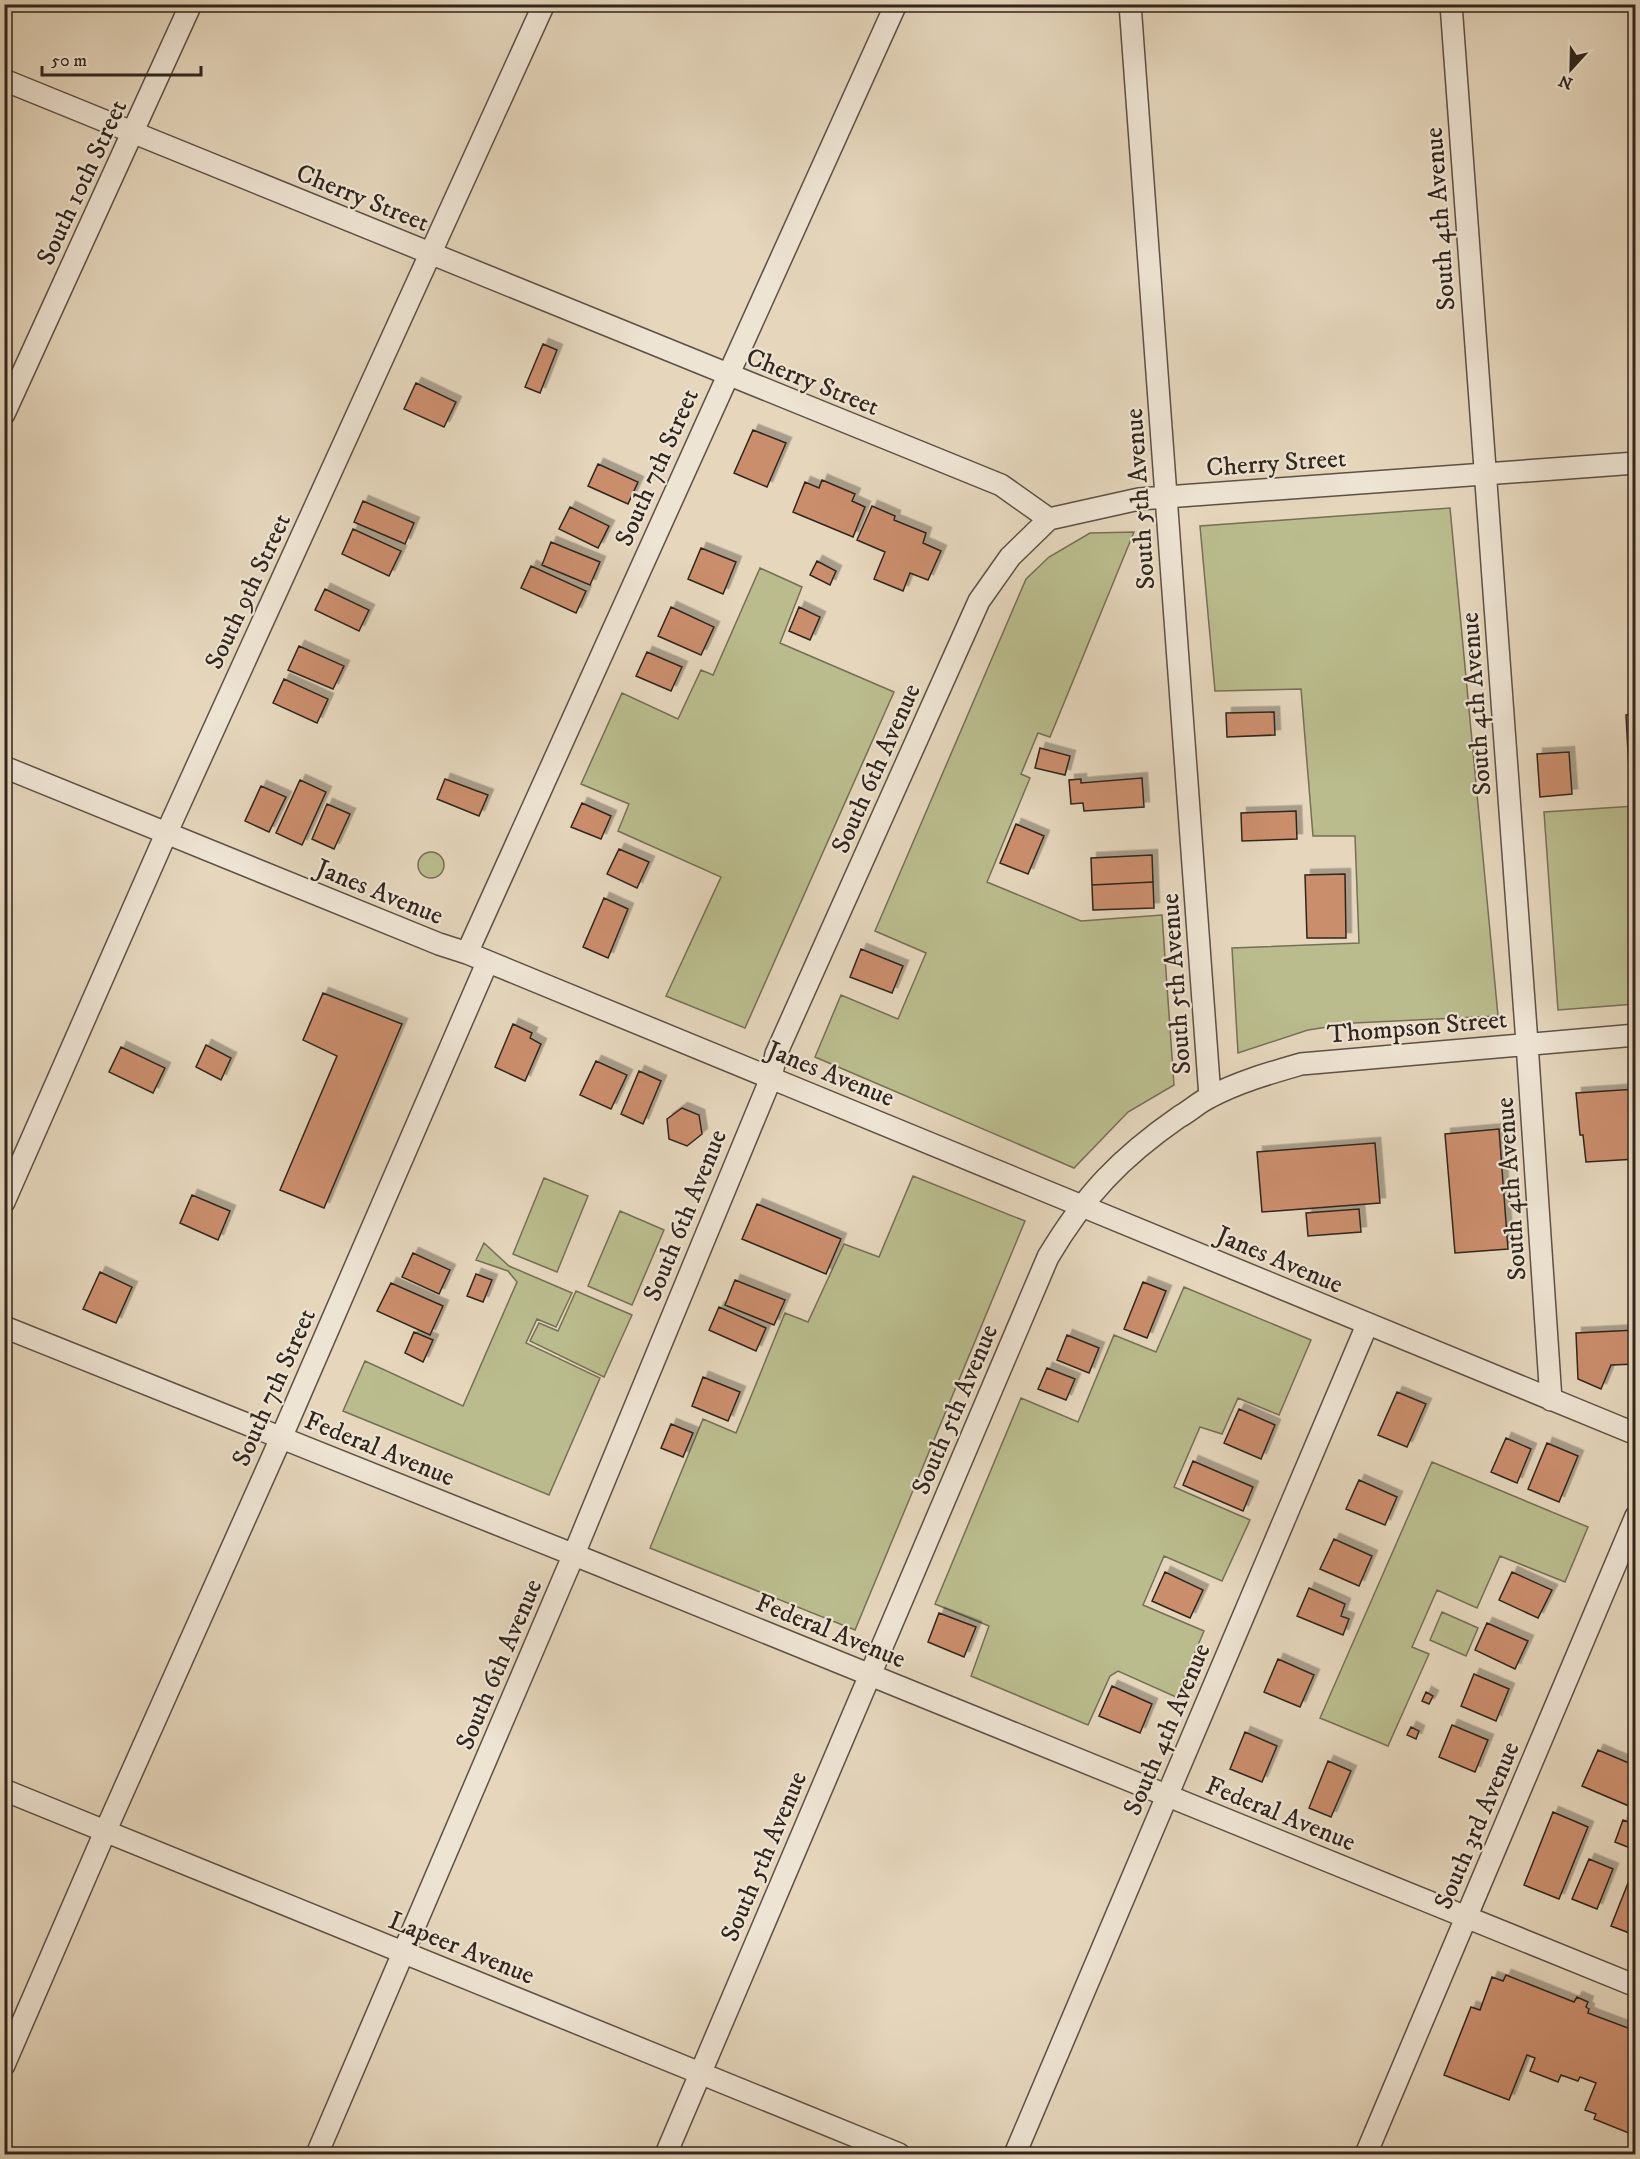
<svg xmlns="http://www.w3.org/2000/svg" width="1640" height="2159" viewBox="0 0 1640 2159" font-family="'IM FELL DW Pica',serif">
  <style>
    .green { fill: #babc8d; stroke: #757055; stroke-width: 1.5 }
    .building { fill: #cb8e6d; stroke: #30251d; stroke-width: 1.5; filter: url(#shadow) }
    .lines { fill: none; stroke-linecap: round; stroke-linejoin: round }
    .minor-casing { stroke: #5d5145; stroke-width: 24 }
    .minor { stroke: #eee4d3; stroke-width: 21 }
    .labels { text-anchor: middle; stroke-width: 4.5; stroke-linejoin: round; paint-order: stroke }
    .street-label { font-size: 26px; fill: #30251d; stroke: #eee4d3 }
  </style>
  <defs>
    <filter id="shadow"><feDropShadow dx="5.5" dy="-5.5" stdDeviation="0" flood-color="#0004"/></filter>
  </defs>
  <rect width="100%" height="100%" fill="#e5d6bc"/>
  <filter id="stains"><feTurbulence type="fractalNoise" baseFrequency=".00333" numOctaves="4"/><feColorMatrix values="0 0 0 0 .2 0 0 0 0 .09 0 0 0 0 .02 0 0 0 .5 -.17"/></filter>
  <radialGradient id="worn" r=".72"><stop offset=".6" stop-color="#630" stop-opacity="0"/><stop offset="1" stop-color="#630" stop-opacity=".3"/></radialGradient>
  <!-- green -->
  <path class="green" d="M1450,508L1498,1016L1354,1023L1308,1030L1238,1053L1232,948L1359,943L1355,836H1313L1301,689L1215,691L1200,526Z
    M1134,532L1050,737L1038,733L1021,774L1030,778L987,882L1081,921L1162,915L1174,1085L1128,1112L1074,1168L815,1057L841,995L898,1019L926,953L875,931L1026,579L1049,557L1090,533Z
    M760,568L802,587L780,643L894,692L745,1028L666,996L721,877L618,831L629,804L581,784L622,693L678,719L701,670L713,675Z
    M1635,806V1004L1558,1010L1544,812Z
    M418 865a13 13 0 1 1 26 0a13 13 0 1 1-26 0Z
    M913,1176L1025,1221L855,1630L650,1548L703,1419L736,1433L785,1313L808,1322L844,1244L879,1257Z
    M544,1178L588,1196L557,1272L513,1254Z
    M620,1211L664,1230L632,1305L588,1286Z
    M484,1243L509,1266L572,1293L556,1327L537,1319L526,1343L600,1378L549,1495L343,1411L365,1361L463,1406L517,1282L508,1271L476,1260Z
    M1184,1287L1311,1340L1279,1415L1238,1398L1222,1434L1200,1427L1174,1487L1250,1520L1222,1581L1164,1556L1143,1605L1204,1631L1176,1697L1118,1671L1110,1676L1088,1725L971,1676L989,1626L935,1604L1021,1398L1078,1422L1114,1335L1156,1352Z
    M576,1291L632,1315L604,1377L530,1341L539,1323L558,1331Z
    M1432,1462L1588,1527L1565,1582L1500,1556L1477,1608L1437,1590L1412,1647L1429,1654L1388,1746L1320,1718Z
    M1442,1612L1478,1628L1466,1656L1430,1640Z"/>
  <!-- building -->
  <path class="building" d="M543,344L557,350L540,393L525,387Z
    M416,383L456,402L444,427L404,409Z
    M753,430L786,443L767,487L734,473Z
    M598,464L638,482L628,504L588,486Z
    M822,480L855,494L852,501L865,507L853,537L793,512L805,482L819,488Z
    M363,501L414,523L405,544L354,522Z
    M872,506L895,516L894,520L926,533L923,543L941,551L928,580L910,573L903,591L874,579L885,552L857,540Z
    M570,507L609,526L598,548L559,529Z
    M353,529L401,551L389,576L342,554Z
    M551,542L600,562L590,585L542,565Z
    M701,548L736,562L723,594L688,579Z
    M817,561L836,571L830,585L810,575Z
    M531,566L586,591L576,613L521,588Z
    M325,589L369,610L359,631L315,610Z
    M671,607L714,627L701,655L658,636Z
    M799,607L820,617L810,640L789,631Z
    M299,646L344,666L333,689L288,670Z
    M647,652L682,667L671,691L636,676Z
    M284,679L328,699L317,723L273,703Z
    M1274,712L1275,735L1227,737L1226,713Z
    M1636,714V772H1629L1626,715Z
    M1040,748L1070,756L1065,775L1035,768Z
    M1569,752L1572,794L1540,797L1537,754Z
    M1142,778L1144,807L1084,811L1083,803L1071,804L1069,780L1081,779V783Z
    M445,779L488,795L479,816L437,799Z
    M300,780L326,792L302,845L276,833Z
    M261,786L286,797L269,832L245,821Z
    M582,803L611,816L601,839L571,827Z
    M327,804L350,814L334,849L312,839Z
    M1296,811L1297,839L1242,841L1241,813Z
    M1016,824L1044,836L1028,874L1000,863Z
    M619,849L649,862L637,888L607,874Z
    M1152,855L1153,882L1092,885L1091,858Z
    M1345,874L1346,938H1307L1305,875Z
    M1153,882L1154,908L1093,910L1092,885Z
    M604,898L628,909L608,958L583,947Z
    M861,949L903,966L892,993L850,977Z
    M323,993L402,1024L324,1208L280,1190L337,1056L303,1040Z
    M513,1024L532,1033L530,1038L541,1044L525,1081L495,1067Z
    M206,1045L231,1058L221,1080L196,1067Z
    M121,1047L165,1068L153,1093L109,1072Z
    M596,1061L627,1075L611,1109L580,1095Z
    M639,1071L661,1081L643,1124L621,1114Z
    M1636,1089V1159L1586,1162L1583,1135H1580L1576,1093Z
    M682,1108L699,1115L702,1134L687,1146L669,1139L667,1119Z
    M1499,1129L1508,1249L1455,1253L1445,1134Z
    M1375,1143L1380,1203L1262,1212L1257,1152Z
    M192,1195L230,1211L218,1240L180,1223Z
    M757,1204L841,1239L826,1274L742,1239Z
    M1359,1209L1361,1232L1308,1236L1306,1213Z
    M413,1253L450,1270L439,1294L402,1277Z
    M100,1272L132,1287L116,1323L83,1309Z
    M476,1274L492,1280L483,1302L467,1296Z
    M735,1280L785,1300L774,1325L725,1305Z
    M1143,1282L1166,1291L1147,1338L1124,1329Z
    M391,1283L443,1306L430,1335L377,1311Z
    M719,1307L766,1328L756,1351L709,1330Z
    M1636,1330V1364L1611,1365L1601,1389L1578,1379L1576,1333Z
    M414,1332L433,1340L423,1362L405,1353Z
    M1067,1335L1099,1348L1089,1373L1057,1360Z
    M1047,1368L1075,1379L1066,1400L1038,1389Z
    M703,1377L740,1392L728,1421L692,1406Z
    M1397,1392L1426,1404L1407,1447L1378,1435Z
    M1239,1409L1275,1425L1261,1459L1224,1443Z
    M671,1424L693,1433L683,1457L661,1448Z
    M1506,1438L1531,1449L1517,1483L1491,1472Z
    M1547,1443L1578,1456L1559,1502L1528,1489Z
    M1193,1461L1253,1487L1243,1511L1183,1485Z
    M1359,1480L1397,1497L1385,1525L1346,1509Z
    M1334,1539L1372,1556L1359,1586L1320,1569Z
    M1165,1572L1203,1590L1190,1618L1152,1601Z
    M1512,1572L1552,1590L1538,1618L1499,1600Z
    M1309,1588L1345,1604L1341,1616L1349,1619L1343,1635L1297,1616Z
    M939,1613L976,1627L964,1657L928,1642Z
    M1487,1623L1528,1641L1515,1669L1475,1650Z
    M1278,1659L1314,1675L1300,1707L1264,1692Z
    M1474,1674L1509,1689L1496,1721L1461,1706Z
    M1112,1686L1152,1704L1140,1733L1099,1716Z
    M1426,1692L1433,1696L1429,1704L1422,1701Z
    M1452,1725L1488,1740L1475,1772L1439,1757Z
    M1411,1727L1419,1731L1416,1739L1407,1735Z
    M1245,1732L1277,1746L1262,1782L1230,1769Z
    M1598,1750L1636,1766V1809L1582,1786Z
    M1328,1761L1351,1771L1331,1817L1309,1808Z
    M1553,1812L1588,1827L1559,1899L1524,1885Z
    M1623,1820L1636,1825L1635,1850L1615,1842Z
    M1589,1859L1613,1869L1597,1909L1572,1899Z
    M1632,1873L1636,1875V1927L1632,1934L1611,1926Z
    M1506,1975L1574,2002L1577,1997L1588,2002L1586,2007L1589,2009L1588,2013L1636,2031V2136L1594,2119L1596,2114L1585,2110L1596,2083L1580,2077L1578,2081L1561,2075L1558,2082L1530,2071L1535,2058L1527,2055L1509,2100L1444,2075L1471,2007L1480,2010L1492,1977L1503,1981Z"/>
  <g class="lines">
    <defs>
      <path id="minor" d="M1130,4L1210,1097
        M1451,4L1527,1043L1551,1400
        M4,80L1001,485L1049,519L1139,499L1166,497L1636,463
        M4,414L191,4
        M4,767L439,944L467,953L1636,1434
        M467,953L896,4
        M4,1202L166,834L544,4
        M4,1327L597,1564L1636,1986
        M4,1790L899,2154
        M4,2065L105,1832L281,1438L487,963
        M317,2154L574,1554L771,1078L776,1054L979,601L1010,557L1049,519
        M666,2154L1048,1257C1085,1195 1120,1158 1179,1117C1190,1111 1199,1102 1210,1097C1238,1082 1270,1073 1301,1064L1636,1035
        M1015,2154L1367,1325
        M1366,2154L1636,1516"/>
    </defs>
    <!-- minor casing -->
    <use href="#minor" class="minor-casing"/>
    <!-- minor -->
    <use href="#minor" class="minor"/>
  </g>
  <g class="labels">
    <!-- street labels -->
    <g class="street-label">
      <text transform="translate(81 182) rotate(-65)" y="9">South 10th Street</text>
      <text transform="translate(363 197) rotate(22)" y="9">Cherry Street</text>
      <text transform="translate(1439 219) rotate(-94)" y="9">South 4th Avenue</text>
      <text transform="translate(813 381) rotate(22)" y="9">Cherry Street</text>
      <text transform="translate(1276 462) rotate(-4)" y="9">Cherry Street</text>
      <text transform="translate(656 467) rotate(-66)" y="9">South 7th Street</text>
      <text transform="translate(1139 499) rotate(-94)" y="9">South 5th Avenue</text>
      <text transform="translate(247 591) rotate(-65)" y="9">South 9th Street</text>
      <text transform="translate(1475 704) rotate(-94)" y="9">South 4th Avenue</text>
      <text transform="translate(875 768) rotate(-66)" y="9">South 6th Avenue</text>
      <text transform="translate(380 891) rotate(22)" y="9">Janes Avenue</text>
      <text transform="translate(1175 984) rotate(-94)" y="9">South 5th Avenue</text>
      <text transform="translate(1417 1026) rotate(-5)" y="9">Thompson Street</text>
      <text transform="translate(831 1073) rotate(22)" y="9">Janes Avenue</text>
      <text transform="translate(1510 1189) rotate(-94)" y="9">South 4th Avenue</text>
      <text transform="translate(684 1215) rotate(-68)" y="9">South 6th Avenue</text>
      <text transform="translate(1280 1259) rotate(23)" y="9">Janes Avenue</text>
      <text transform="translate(273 1387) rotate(-66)" y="9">South 7th Street</text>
      <text transform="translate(954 1409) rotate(-67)" y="9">South 5th Avenue</text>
      <text transform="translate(380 1448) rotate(22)" y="9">Federal Avenue</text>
      <text transform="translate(831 1630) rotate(22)" y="9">Federal Avenue</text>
      <text transform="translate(498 1664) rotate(-67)" y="9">South 6th Avenue</text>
      <text transform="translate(1166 1729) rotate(-67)" y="9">South 4th Avenue</text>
      <text transform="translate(1281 1813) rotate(22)" y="9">Federal Avenue</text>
      <text transform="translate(1476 1825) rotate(-67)" y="9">South 3rd Avenue</text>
      <text transform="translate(763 1856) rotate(-67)" y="9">South 5th Avenue</text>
      <text transform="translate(462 1947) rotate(22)" y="9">Lapeer Avenue</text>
    </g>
  </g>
  <!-- margin -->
  <rect width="1640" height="2159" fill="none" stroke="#e5d6bc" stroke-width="24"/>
  <rect x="6" y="6" width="1628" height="2147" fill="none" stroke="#30251d" stroke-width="3"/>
  <rect x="12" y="12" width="1616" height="2135" fill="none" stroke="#30251d" stroke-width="1.5"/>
  <!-- north arrow -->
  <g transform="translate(1571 69) rotate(202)" stroke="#eee4d3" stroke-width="4.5" paint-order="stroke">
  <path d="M0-4.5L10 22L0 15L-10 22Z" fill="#30251d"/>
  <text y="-9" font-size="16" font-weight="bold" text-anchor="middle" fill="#30251d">N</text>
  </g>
  <!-- scale -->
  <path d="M42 66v9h159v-9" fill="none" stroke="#30251d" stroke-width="3"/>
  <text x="51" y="66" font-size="18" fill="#30251d" stroke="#eee4d3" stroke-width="4.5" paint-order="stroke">50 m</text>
  <rect width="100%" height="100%" filter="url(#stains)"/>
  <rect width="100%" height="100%" fill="url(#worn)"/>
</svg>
